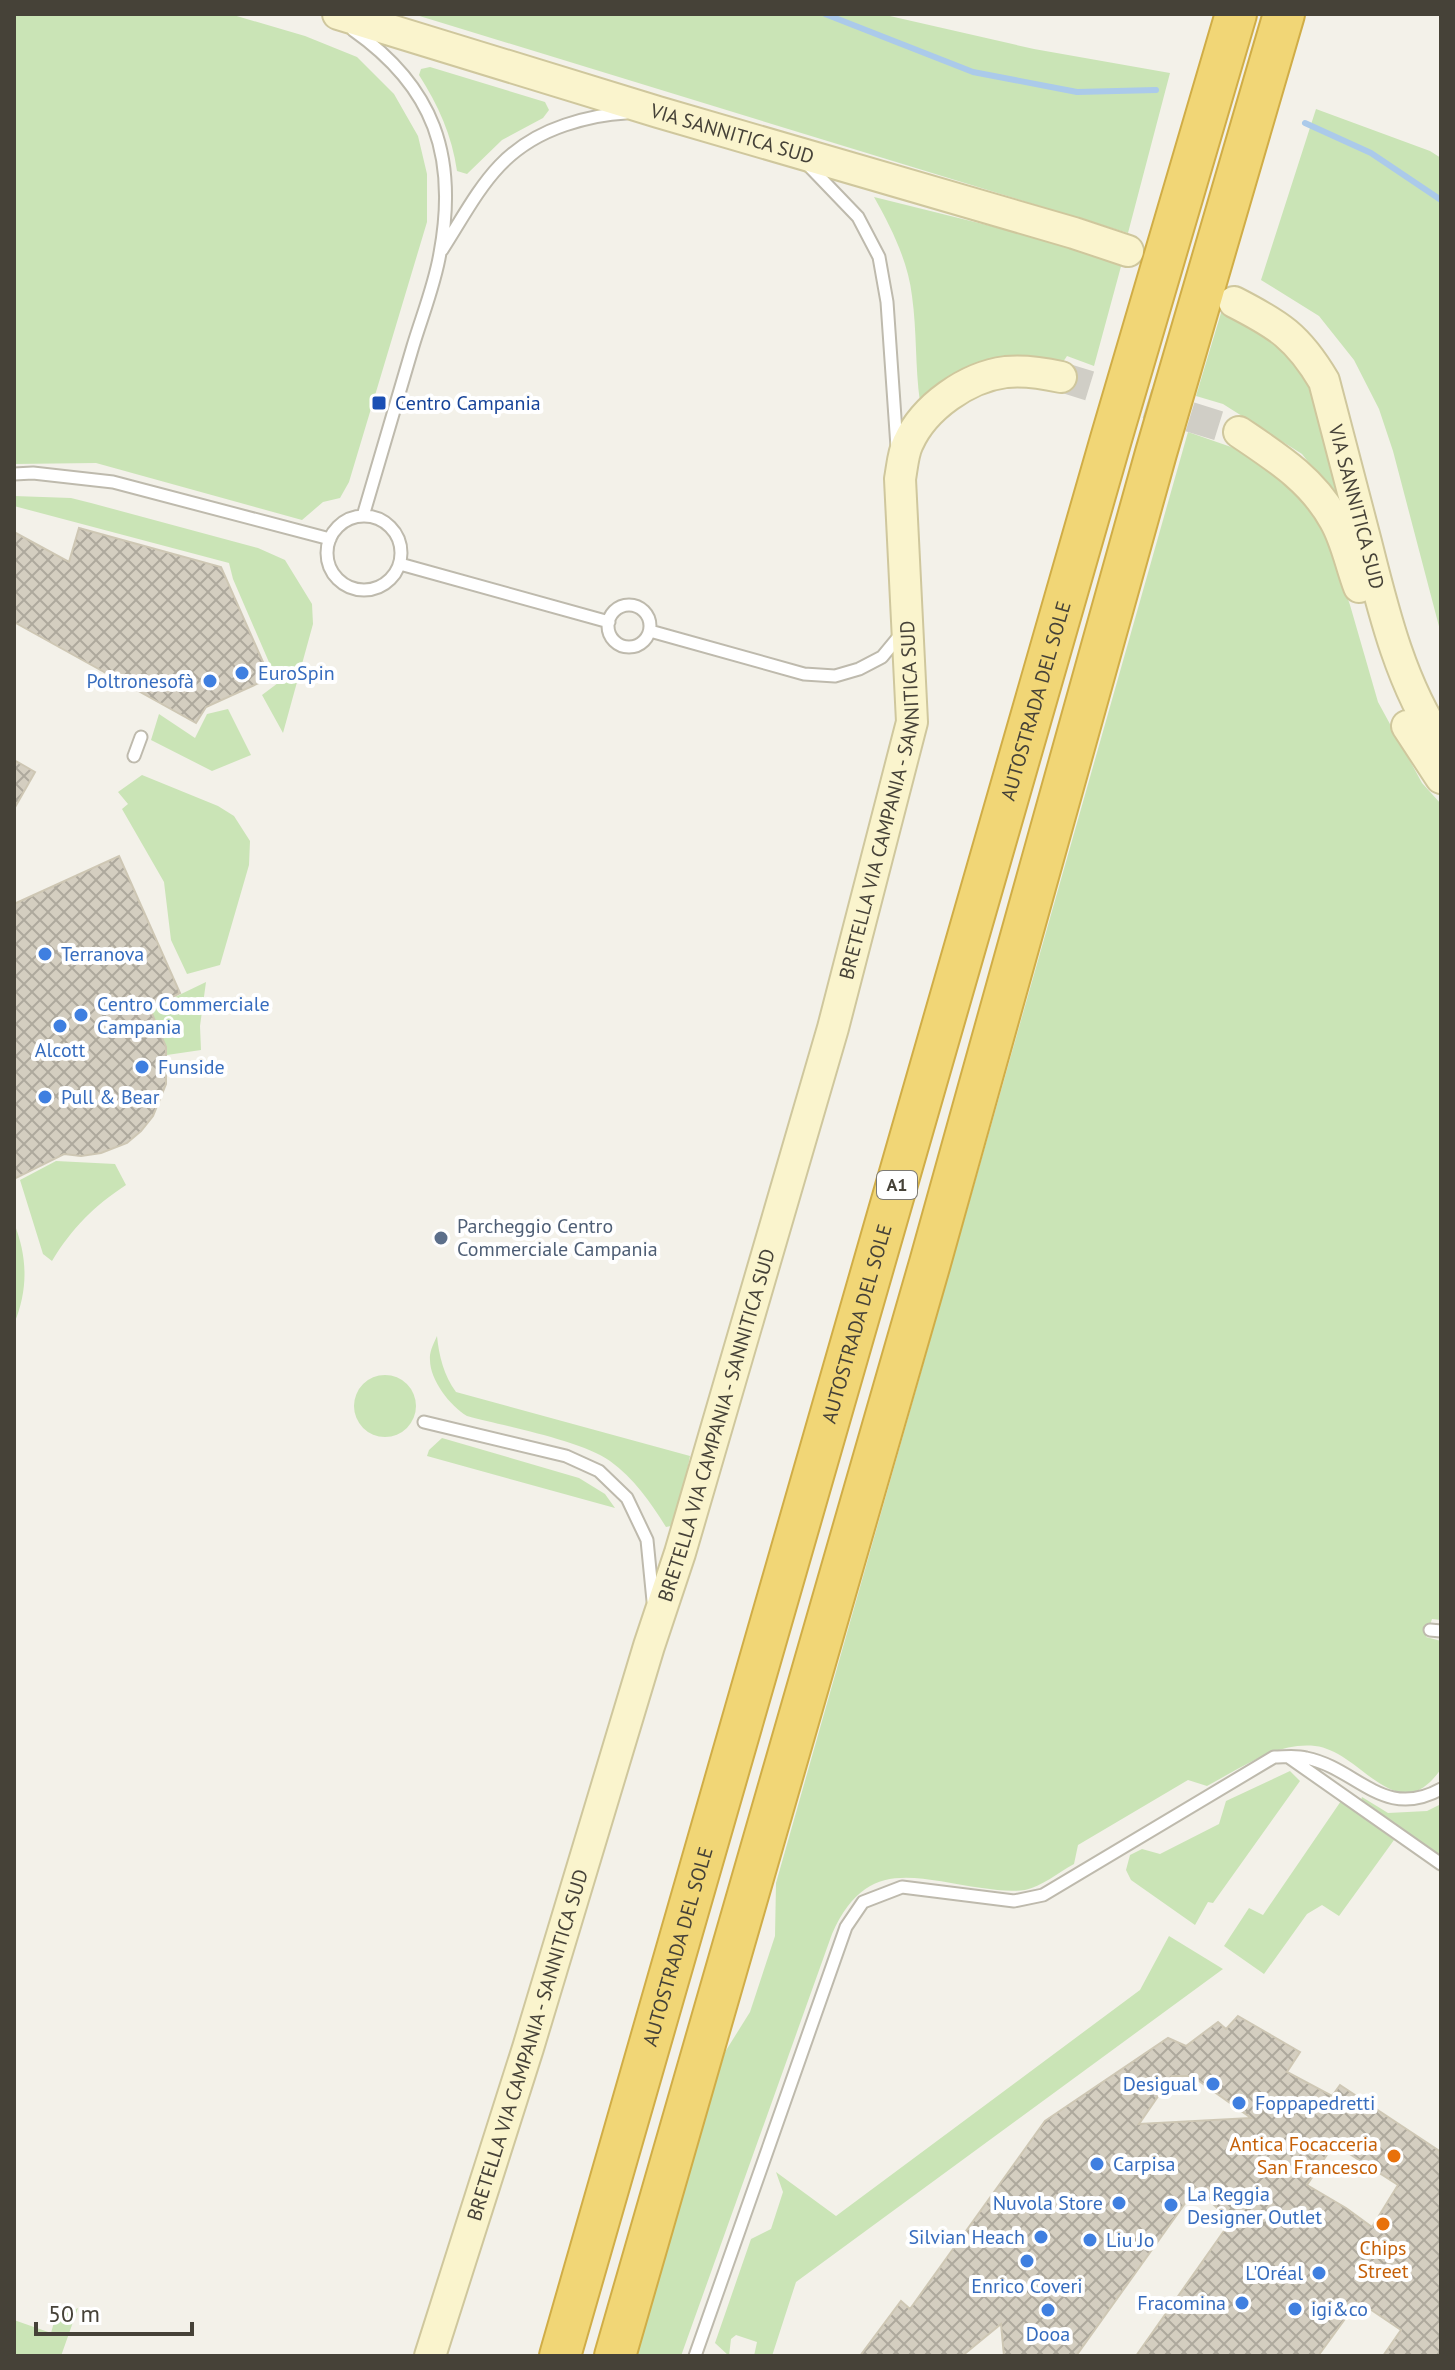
<svg xmlns="http://www.w3.org/2000/svg" width="1455" height="2370" font-family="'PT Sans',sans-serif">
	<style>
		.green { fill: #cae4b6 }
		.lines { fill: none; stroke-linecap: round; stroke-linejoin: round }
		.stream { stroke: #abcaea; stroke-width: 6 }
		.building { fill: url(#building-cross-hatch); stroke: #cec7b4; stroke-width: 2; fill-rule: evenodd }
		.secondary-tunnel { stroke: #d0cec6; stroke-width: 30; stroke-dasharray: 30 15; stroke-linecap: butt }
		.lane-casing { stroke: #bebaad; stroke-width: 15 }
		.secondary-casing { stroke: #cfc79d; stroke-width: 34 }
		.highway-casing { stroke: #d0ad47; stroke-width: 44 }
		.lane { stroke: #fff; stroke-width: 11 }
		.secondary { stroke: #faf4cd; stroke-width: 30 }
		.highway { stroke: #f1d676; stroke-width: 40 }
		.transit-dot { fill: #1a4fb4; stroke: #fff; stroke-width: 3 }
		.shop-dot { fill: #3f7fe0; stroke: #fff; stroke-width: 3 }
		.service-dot { fill: #5c6f8a; stroke: #fff; stroke-width: 3 }
		.food-dot { fill: #e8710a; stroke: #fff; stroke-width: 3 }
		.labels { text-anchor: middle; stroke-width: 8; stroke-linejoin: round; paint-order: stroke }
		.shield { fill: #fff; stroke: #7e7b74; stroke-width: 2 }
		.shield-label { font-size: 18px; font-weight: bold; fill: #464238 }
		.street-label { font-size: 20px; fill: #464238; stroke: #fff }
		.transit-label { font-size: 20px; fill: #164399; stroke: #fff; text-anchor: start }
		.shop-label { font-size: 20px; fill: #366cbe; stroke: #fff; text-anchor: start }
		.service-label { font-size: 20px; fill: #4e5e75; stroke: #fff; text-anchor: start }
		.food-label { font-size: 20px; fill: #c56008; stroke: #fff; text-anchor: end }
	</style>
	<defs>
		<pattern id="building-cross-hatch" width="8" height="8" patternUnits="userSpaceOnUse" patternTransform="scale(2)"><rect width="8" height="8" fill="#d4cec0"/><path d="M0 0l8 8M0 8l8-8" fill="none" stroke="#aea99d"/></pattern>
	</defs>
	<rect width="100%" height="100%" fill="#f3f1e9"/>
	<path class="green" d="M14,14h216l75,22 52,21 37,37 24,42 9,38v48l-78,260 -9,16 -17,4 -21,18 -206,-57 -82,1z
		M413,14h468l153,35 136,24 -42,160z
		M430,67l115,35 4,8 -6,8 -41,22 -35,34 -10,-3c-5,-36 -19,-66 -38,-96l2,-6z
		M1316,109l114,42 11,7v476l-48,-183 -14,-42 -25,-49 -35,-44 -58,-36z
		M874,197l249,62 -29,107 -27,-10 -4,6c-68,-13 -92,-4 -143,40 -5,-35 -3,-71 -8,-106 -4,-35 -21,-69 -38,-99z
		M1231,310l66,44 16,27 31,113 -5,7 -37,-47 -79,-50 -27,-8 25,-83z
		M1188,432l46,16 46,27 41,48 29,82 28,97 44,81 19,21v816l-9,-1 -6,18 15,4v128c-44,63 -79,-18 -126,-23 -39,-4 -74,22 -108,40l-19,-6 -110,65 -4,19c-15,8 -33,23 -49,26 -15,2 -28,0 -43,-2 -69,-10 -116,-31 -150,46l-151,422h-46l90,-304 25,-40 25,-76 1,-53z
		M14,496l57,2 20,5 167,45 27,12 27,44 1,20 -30,109 -21,-38 16,-12 -45,-104 -4,-16 -215,-57z
		M228,709l23,46 -39,16 -61,-31 8,-26 36,24 12,-24z
		M142,775l76,31 16,10 16,25 -1,24 -29,100 -33,9 -16,-34 -7,-58 -42,-73 6,-5 -10,-12z
		M206,982l-6,44 1,24 -34,5 -12,-35 -5,1 -2,-11z
		M56,1161l59,3 11,21c-32,21 -54,43 -74,76l-9,-7 -23,-74z
		M14,1223c14,35 14,67 0,101z
		M437,1336c2,20 7,40 19,56l234,64 -10,50 -9,20 -5,1c-15,-24 -32,-49 -56,-66 -30,-21 -106,-35 -143,-45 -17,-10 -37,-36 -37,-56 -1,-8 4,-17 7,-24z
		M354 1406a31 31 0 1 1 62 0a31 31 0 1 1-62 0Z
		M442,1438l137,40 26,16 10,14 -188,-52 2,-6z
		M1290,1771l10,10 -87,122 -5,-1 -13,23 -64,-45 -5,-10 4,-15 12,-6 18,5 59,-30 7,-23z
		M1362,1797l26,16 39,-2 14,-7v53l-80,-57z
		M1341,1801l53,39 -55,76 -17,-11 -15,9 -43,60 -40,-28 25,-38 14,7z
		M1169,1936l54,33 -427,313 -24,74h-18l3,-14 -21,-7 -5,4 -2,17 -14,-13 36,-104 20,-10 12,-37 -7,-20 60,44 304,-226z
		M78,2308l-17,48h-47v-36l37,13 5,-18 9,-1z"/>
	<g class="lines">
		<path class="stream" d="M825,14l148,58 104,20 79,-2
			M1305,123l66,30 70,47"/>
	</g>
	<path class="building" d="M79,528l142,39 49,111 -64,29 -10,16 -182,-101v-90l55,30z
		M14,760l21,12 -21,37z
		M119,856l61,137 -30,16 16,38v37l-13,32 -12,15 -14,12 -26,10 -20,3 -17,-2 -50,25v-275z
		M1238,2016l62,36 -13,20 45,24 8,-11 101,67v204h-58l18,-26 -43,-29 -40,55h-182l95,-135 -35,-33 -120,168h-72l-3,-32 -39,32h-102l41,-55 9,8 135,-188 123,-83 18,8 32,-24 8,7zM1172,2076h20l59,42 -112,6zM1334,2144l64,41 -26,42 -26,-19 -39,-23z"/>
	<g class="lines">
		<path class="secondary-tunnel" d="M1061,377l178,55"/>
		<defs>
			<path id="lane" d="M353,30c81,57 105,126 87,223 -5,31 -18,63 -27,93 -17,57 -34,114 -50,170
				M809,166l49,51 21,40 8,45 10,145
				M442,250c37,-58 55,-102 123,-125 21,-7 38,-11 61,-12
				M14,474l19,-1 80,9 217,57
				M327 553a37 37 0 1 1 74 0a37 37 0 1 1-74 0Z
				M400,564l209,58
				M608 626a21 21 0 1 1 42 0a21 21 0 1 1-42 0Z
				M650,631l154,43 31,2 24,-7 23,-12 19,-23
				M134,756l7,-19
				M424,1422l142,34 33,15 28,27 20,42 6,61
				M1430,1630l11,1
				M1290,1758l151,106
				M695,2356l151,-429 17,-25 39,-15 112,14 29,-6 231,-138c10,0 22,-2 32,1 51,10 77,63 135,31"/>
			<g id="secondary">
				<path id="s1" d="M338,14l320,98 416,121 54,18"/>
				<path id="s2" d="M1234,302c45,23 64,35 90,79 14,54 28,108 42,161 17,68 35,143 75,201"/>
				<path d="M1239,432c37,25 74,48 96,89 11,19 16,45 24,66"/>
				<path d="M1407,726l34,52"/>
				<path id="s3" d="M430,2356l98,-308 121,-402 31,-93 153,-525 79,-306 -12,-243c2,-11 3,-26 8,-36 16,-36 59,-66 98,-71 19,-2 37,1 55,5"/>
			</g>
			<g id="highway">
				<path id="s4" d="M560,2356l551,-1917 125,-425"/>
				<path d="M615,2356l315,-1093 226,-810 128,-439"/>
			</g>
		</defs>
		<use href="#lane" class="lane-casing"/>
		<use href="#secondary" class="secondary-casing"/>
		<use href="#highway" class="highway-casing"/>
		<use href="#lane" class="lane"/>
		<use href="#secondary" class="secondary"/>
		<use href="#highway" class="highway"/>
	</g>
	<rect class="transit-dot" x="371" y="395" width="16" height="16" rx="4"/>
	<g class="shop-dot">
		<circle cx="242" cy="673" r="8"/>
		<circle cx="210" cy="681" r="8"/>
		<circle cx="45" cy="954" r="8"/>
		<circle cx="81" cy="1015" r="8"/>
		<circle cx="60" cy="1026" r="8"/>
		<circle cx="142" cy="1067" r="8"/>
		<circle cx="45" cy="1097" r="8"/>
		<circle cx="1213" cy="2084" r="8"/>
		<circle cx="1239" cy="2103" r="8"/>
		<circle cx="1097" cy="2164" r="8"/>
		<circle cx="1119" cy="2203" r="8"/>
		<circle cx="1171" cy="2205" r="8"/>
		<circle cx="1041" cy="2237" r="8"/>
		<circle cx="1090" cy="2240" r="8"/>
		<circle cx="1027" cy="2261" r="8"/>
		<circle cx="1319" cy="2273" r="8"/>
		<circle cx="1242" cy="2303" r="8"/>
		<circle cx="1295" cy="2309" r="8"/>
		<circle cx="1048" cy="2310" r="8"/>
	</g>
	<circle class="service-dot" cx="441" cy="1238" r="8"/>
	<g class="food-dot">
		<circle cx="1394" cy="2156" r="8"/>
		<circle cx="1383" cy="2224" r="8"/>
	</g>
	<g class="labels">
		<rect class="shield" x="877" y="1171" width="40" height="28" rx="6"/>
		<g class="shield-label">
			<text x="897" y="1191">A1</text>
		</g>
		<g class="street-label">
			<text dy="7" stroke="none"><textPath href="#s1" startOffset="412">VIA SANNITICA SUD</textPath></text>
			<text dy="7" stroke="none"><textPath href="#s2" startOffset="252">VIA SANNITICA SUD</textPath></text>
			<text dy="7" stroke="none"><textPath href="#s4" startOffset="1722">AUTOSTRADA DEL SOLE</textPath></text>
			<text dy="7" stroke="none"><textPath href="#s3" startOffset="1622">BRETELLA VIA CAMPANIA - SANNITICA SUD</textPath></text>
			<text dy="7" stroke="none"><textPath href="#s4" startOffset="1074">AUTOSTRADA DEL SOLE</textPath></text>
			<text dy="7" stroke="none"><textPath href="#s3" startOffset="974">BRETELLA VIA CAMPANIA - SANNITICA SUD</textPath></text>
			<text dy="7" stroke="none"><textPath href="#s4" startOffset="426">AUTOSTRADA DEL SOLE</textPath></text>
			<text dy="7" stroke="none"><textPath href="#s3" startOffset="326">BRETELLA VIA CAMPANIA - SANNITICA SUD</textPath></text>
		</g>
		<g class="transit-label">
			<text x="395" y="410">Centro Campania</text>
		</g>
		<g class="shop-label">
			<text x="258" y="680">EuroSpin</text>
			<text x="194" y="688" text-anchor="end">Poltronesofà</text>
			<text x="61" y="961">Terranova</text>
			<text x="97" y="1011">Centro Commerciale<tspan x="97" dy="23">Campania</tspan></text>
			<text x="60" y="1057" text-anchor="middle">Alcott</text>
			<text x="158" y="1074">Funside</text>
			<text x="61" y="1104">Pull &amp; Bear</text>
			<text x="1197" y="2091" text-anchor="end">Desigual</text>
			<text x="1255" y="2110">Foppapedretti</text>
			<text x="1113" y="2171">Carpisa</text>
			<text x="1187" y="2201">La Reggia<tspan x="1187" dy="23">Designer Outlet</tspan></text>
			<text x="1103" y="2210" text-anchor="end">Nuvola Store</text>
			<text x="1025" y="2244" text-anchor="end">Silvian Heach</text>
			<text x="1106" y="2247">Liu Jo</text>
			<text x="1303" y="2280" text-anchor="end">L'Oréal</text>
			<text x="1027" y="2293" text-anchor="middle">Enrico Coveri</text>
			<text x="1226" y="2310" text-anchor="end">Fracomina</text>
			<text x="1311" y="2316">igi&amp;co</text>
			<text x="1048" y="2341" text-anchor="middle">Dooa</text>
		</g>
		<g class="service-label">
			<text x="457" y="1233">Parcheggio Centro<tspan x="457" dy="23">Commerciale Campania</tspan></text>
		</g>
		<g class="food-label">
			<text x="1378" y="2151">Antica Focacceria<tspan x="1378" dy="23">San Francesco</tspan></text>
			<text x="1383" y="2255" text-anchor="middle">Chips<tspan x="1383" dy="23">Street</tspan></text>
		</g>
	</g>
	<rect width="1455" height="2370" fill="none" stroke="#464238" stroke-width="32"/>
	<path d="M36 2322v12h156v-12" fill="none" stroke="#464238" stroke-width="4"/>
	<text x="48" y="2322" font-size="24" fill="#464238" stroke="#ffffff" stroke-width="6" paint-order="stroke">50 m</text>
</svg>
